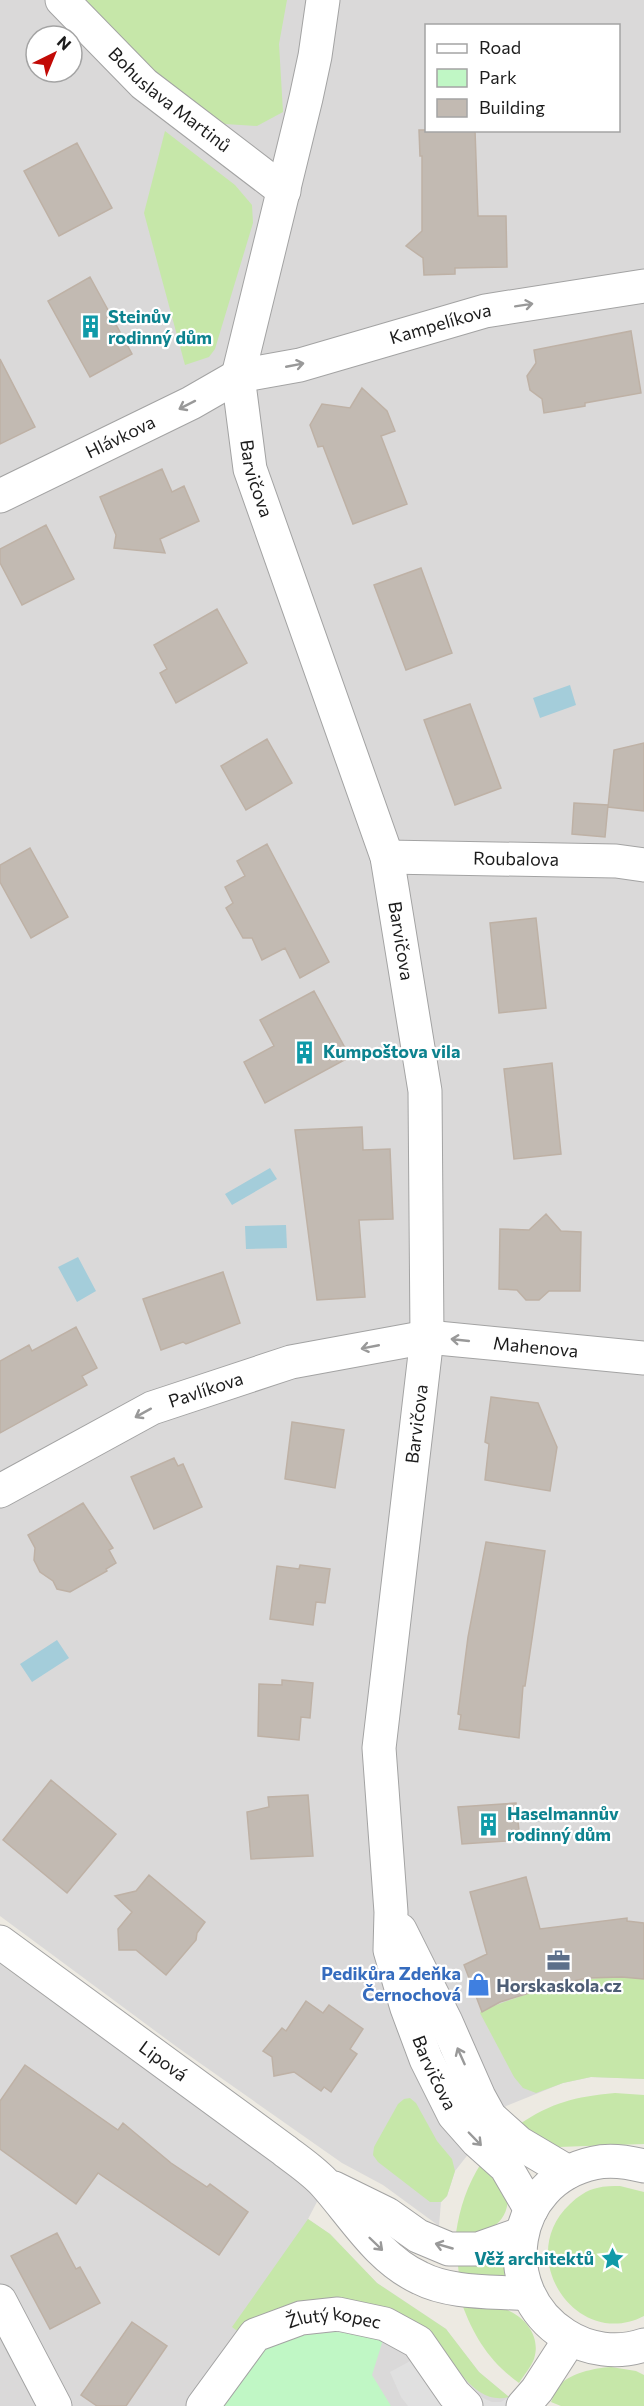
<svg xmlns="http://www.w3.org/2000/svg" width="644" height="2406" font-family="Commissioner,sans-serif">
	<style>
		.residential { fill: #dad9d9; fill-rule: evenodd }
		.grass { fill: #c6e7a9 }
		.park { fill: #c0f7c5 }
		.parking { fill: #e0e0e0 }
		.water { fill: #a4cdda }
		.building { fill: #c2bab2; stroke: #beb1a5; stroke-width: 1.5 }
		.lines { fill: none; stroke-linecap: round; stroke-linejoin: round }
		.minor-casing { stroke: #a3a3a3; stroke-width: 35 }
		.minor { stroke: #fff; stroke-width: 33 }
		.oneway { stroke: #999 }
		.labels { text-anchor: middle; stroke-width: 4.5; stroke-linejoin: round; paint-order: stroke }
		.street-label { font-size: 18px; fill: #1c1c1c; stroke: #fff }
		.culture-label { font-size: 18px; font-weight: bold; fill: #0d838f; stroke: #fff; text-anchor: start }
		.shop-label { font-size: 18px; font-weight: bold; fill: #366cbe; stroke: #fff; text-anchor: end }
		.service-label { font-size: 18px; font-weight: bold; fill: #4e5e75; stroke: #fff }
	</style>
	<rect width="100%" height="100%" fill="#edeae2"/>
	<path class="residential" d="M0,0h644v2079l-53,-2 -28,6 -57,23 -51,65 -8,25 -6,6 -2,24 -56,-41 -41,-22 -165,-116 -177,-131zM426,26h192v104h-192zM36,36h36v36h-36z
		M0,1964l320,232 -12,23 22,15 47,49 69,46 33,43 30,25 16,9h-525z"/>
	<path class="grass" d="M86,0h201l-8,44 4,68 -26,14 -32,-2 -49,-32 -45,-43z
		M165,131l70,54 17,20 1,18 -38,126 -6,8 -24,8 -41,-152z
		M621,1976l23,2v101l-53,-2 -28,6 -27,10 -13,-5 -9,-11 -34,-64 1,-2c49,-19 87,-32 140,-35z
		M615,2093l29,2v49l-86,3 -40,-22c35,-23 56,-28 97,-32z
		M410,2098l6,5 21,38 15,18 3,12 -8,25 -6,6h-11l-52,-40 -5,-7 1,-8 24,-43 6,-5z
		M482,2162l26,36c-1,30 -25,36 -52,35 4,-26 11,-48 26,-71z
		M620,2186l24,6v124c-67,35 -131,-59 -74,-112 7,-7 17,-14 27,-16 7,-2 16,-2 23,-2z
		M308,2219l22,15 47,49 69,46 33,43 30,25c-34,9 -54,-33 -70,-54 -5,-6 -11,-11 -16,-17l-183,7 -8,-6z
		M501,2258l3,1 1,19 -46,-3 -1,-9 28,-3z
		M462,2304c12,1 26,-1 37,3 23,6 43,27 35,52 -3,8 -10,16 -15,24 -29,-21 -45,-46 -57,-79z
		M611,2367l25,4 8,4v31h-83l-10,-4c2,-4 3,-10 6,-14 11,-15 38,-20 54,-21z"/>
	<path class="park" d="M334,2332l27,2 22,6 -11,35 19,31h-170c13,-18 33,-55 53,-63 19,-8 40,-9 60,-11z"/>
	<path class="parking" d="M440,2345l30,43 13,10 9,4h9l8,-5 16,9h-117l-7,-9 -11,-25z"/>
	<path class="water" d="M570,685l6,20 -36,13 -7,-20z
		M270,1168l7,11 -45,26 -7,-11z
		M286,1225l1,23 -41,1 -1,-23z
		M78,1257l18,34 -19,11 -19,-35z
		M57,1640l12,18 -37,24 -12,-18z"/>
	<path class="building" d="M419,130h56l3,86h28l1,51 -52,1v6l-31,1 -1,-17 -17,-12 16,-15v-75h-2z
		M77,143l35,65 -53,28 -35,-65z
		M90,277l42,77 -42,23 -42,-76z
		M631,331l10,62 -56,10v3l-41,7 -2,-14 -12,-9 -3,-14 9,-13 -2,-13z
		M0,359l35,68 -35,17z
		M362,388l25,23 8,20 -14,5 26,68 -54,20 -30,-78 -5,1 -8,-22 12,-21 28,4z
		M162,469l10,23 12,-6 15,35 -39,18 5,14 -51,-5 2,-13 -16,-38z
		M46,525l28,54 -52,26 -22,-42v-14z
		M421,568l31,85 -46,17 -32,-85z
		M217,609l30,54 -71,40 -16,-30 7,-4 -13,-24z
		M470,704l31,84 -46,17 -31,-85z
		M267,739l25,44 -46,27 -25,-44z
		M644,743v68l-36,-4 6,-57z
		M574,803l34,2 -3,32 -33,-3z
		M267,844l62,118 -29,16 -15,-30 -23,12 -10,-22h-9l-17,-30 7,-5 -8,-16 20,-11 -8,-15z
		M30,848l38,69 -37,21 -31,-56v-17z
		M536,918l10,90 -47,5 -9,-90z
		M314,991l36,66 -85,46 -21,-41 30,-16 -14,-26z
		M552,1063l9,91 -47,5 -10,-90z
		M362,1127l1,23 27,-1 3,70 -34,1 6,77 -48,3 -22,-170z
		M546,1214l15,17 20,1 -1,59h-31l-10,9h-13l-9,-10 -18,-1 1,-60 29,1z
		M223,1272l17,51 -54,21 -3,-2 -22,8 -18,-51z
		M76,1327l21,41 -15,8 5,9 -87,48v-72l29,-16 3,6z
		M491,1397l47,6 19,44 -7,44 -65,-11 4,-36 -4,-2z
		M292,1422l52,8 -9,58 -50,-9z
		M174,1458l4,8 5,-2 19,43 -48,22 -23,-52z
		M83,1503l30,45 -4,2 7,13 -10,6 1,2 -37,21 -13,-3 -4,-8 -13,-9 -6,-12 1,-12 -7,-13z
		M486,1542l59,9 -20,135h-2l-4,52 -60,-9 2,-14 -3,-1 10,-77z
		M300,1565l30,4 -5,34 -9,-1 -3,23 -43,-6 7,-53 22,3z
		M282,1680l31,3 -3,35 -9,-1 -2,23 -41,-4 1,-52 23,1z
		M51,1780l65,54 -49,59 -64,-53z
		M308,1795l5,61 -62,3 -4,-47 22,-5 -1,-10z
		M516,1803l4,37 -58,4 -4,-37z
		M149,1875l56,47 -8,11 -1,7 -30,35 -30,-25h-17l-1,-21 14,-17 -17,-16 21,-5z
		M526,1877l14,52 87,-11v3l17,2v56l-22,-2 -35,1 -32,7 -55,17 -18,10 -18,-47 23,-11 -17,-62z
		M306,2001l17,12 6,-8 34,24 -13,20 7,5 -26,38 -7,-5 -3,4 -27,-19 -20,4 -2,-19 -9,-6 19,-23 4,3z
		M25,2065l93,65 5,-7 48,40 36,24 3,-3 38,28 -29,43 -121,-82 -22,31 -76,-55v-48z
		M57,2233l19,36 4,-2 20,36 -50,26 -39,-73z
		M132,2322l35,24 -41,60h-29l-16,-11z"/>
	<g class="lines">
		<defs>
			<g id="minor">
				<path id="s1" d="M62,0l82,84 140,107"/>
				<path id="s2" d="M323,0l-8,56 -9,42 -68,278 12,93 137,388 38,234 2,246 -48,411 12,164 -1,38 17,58 19,51 28,56 23,26 29,26 25,43"/>
				<path id="s3" d="M0,496l191,-93 47,-27 62,-11 185,-54 159,-25"/>
				<path id="s4" d="M387,857l229,4 28,4"/>
				<path id="s5" d="M0,1491l152,-83 139,-46 136,-25 217,21"/>
				<path d="M400,1930l46,92 33,75 11,20 29,26 49,29"/>
				<path id="s6" d="M0,1942l284,208c14,11 31,22 42,35 29,33 53,74 94,93 31,16 74,13 108,16"/>
				<path d="M644,2166c-16,-4 -33,-7 -50,-3 -84,18 -100,127 -29,172 23,15 52,19 79,10"/>
				<path d="M334,2188l53,26 31,22 31,13h29l43,-15"/>
				<path d="M0,2301l55,105"/>
				<path id="s7" d="M203,2406l52,-71 46,-17 37,-4 47,10 33,18 36,52 12,12"/>
				<path d="M523,2406l14,-16 33,-51"/>
			</g>
		</defs>
		<use href="#minor" class="minor-casing"/>
		<use href="#minor" class="minor"/>
	</g>
	<defs><path id="oneway-shaft" d="M-6 0H5M1.5-3L5.5 0L1.5 3" fill="none" stroke-width="1.6" stroke-linecap="round" stroke-linejoin="round" transform="scale(1.5)"/></defs>
	<g class="oneway">
		<use href="#oneway-shaft" transform="translate(524 305) rotate(-9)"/>
		<use href="#oneway-shaft" transform="translate(295 365) rotate(-11)"/>
		<use href="#oneway-shaft" transform="translate(187 405) rotate(153)"/>
		<use href="#oneway-shaft" transform="translate(460 1340) rotate(-174)"/>
		<use href="#oneway-shaft" transform="translate(370 1347) rotate(169)"/>
		<use href="#oneway-shaft" transform="translate(143 1413) rotate(151)"/>
		<use href="#oneway-shaft" transform="translate(461 2056) rotate(-114)"/>
		<use href="#oneway-shaft" transform="translate(475 2139) rotate(46)"/>
		<use href="#oneway-shaft" transform="translate(376 2244) rotate(44)"/>
		<use href="#oneway-shaft" transform="translate(444 2246) rotate(-164)"/>
	</g>
	<defs>
		<symbol id="building-bare" viewBox="-9 -9 18 18"><path d="M-4-6H4V6H1V3H-1V6H-4ZM-2.5-4.3h1.7v1.8h-1.7ZM.8-4.3h1.7v1.8H.8ZM-2.5-1h1.7V.8h-1.7ZM.8-1h1.7V.8H.8Z" fill="#0f9aa8" stroke="#fff" stroke-width="2.5" paint-order="stroke"/></symbol>
		<symbol id="office-bare" viewBox="-9 -9 18 18"><path d="M-6-3h4V-5.5h4V-3h4V5H-6ZM-1-4.5V-3h2v-1.5ZM-6 0V1H6V0Z" fill="#5c6f8a" stroke="#fff" stroke-width="2.5" paint-order="stroke"/></symbol>
		<symbol id="shop-bare" viewBox="-9 -9 18 18"><path d="M-5-2.5h2.3a2.7 3.5 0 0 1 5.4 0H5L5.5 6h-11ZM-1.5-2.5h3a1.5 2.3 0 0 0-3 0Z" fill="#3f7fe0" stroke="#fff" stroke-width="2.5" paint-order="stroke"/></symbol>
		<symbol id="sight-bare" viewBox="-9 -9 18 18"><path d="M0-6L1.8-2.2L6-1.7L2.9 1.2L3.7 5.4L0 3.3L-3.7 5.4L-2.9 1.2L-6-1.7L-1.8-2.2Z" fill="#0f9aa8" stroke="#fff" stroke-width="2.5" paint-order="stroke"/></symbol>
	</defs>
	<g fill-rule="evenodd">
		<use href="#building-bare" x="74" y="310" width="33" height="33"/>
		<use href="#building-bare" x="288" y="1036" width="33" height="33"/>
		<use href="#building-bare" x="472" y="1808" width="33" height="33"/>
		<use href="#office-bare" x="542" y="1944" width="33" height="33"/>
		<use href="#shop-bare" x="462" y="1968" width="33" height="33"/>
		<use href="#sight-bare" x="596" y="2242" width="33" height="33"/>
	</g>
	<g class="labels">
		<g class="street-label">
			<text dy="6" stroke="none"><textPath href="#s1" startOffset="147">Bohuslava Martinů</textPath></text>
			<text dy="6" stroke="none"><textPath href="#s3" startOffset="476">Kampelíkova</textPath></text>
			<text dy="6" stroke="none"><textPath href="#s3" startOffset="134">Hlávkova</textPath></text>
			<text dy="6" stroke="none"><textPath href="#s2" startOffset="490">Barvičova</textPath></text>
			<text dy="6" stroke="none"><textPath href="#s4" startOffset="129">Roubalova</textPath></text>
			<text dy="6" stroke="none"><textPath href="#s2" startOffset="976">Barvičova</textPath></text>
			<text dy="6" stroke="none"><textPath href="#s5" startOffset="567">Mahenova</textPath></text>
			<text dy="6" stroke="none"><textPath href="#s5" startOffset="230">Pavlíkova</textPath></text>
			<text transform="translate(417 1424) rotate(-83)" y="6">Barvičova</text>
			<text dy="6" stroke="none"><textPath href="#s6" startOffset="202">Lipová</textPath></text>
			<text dy="6" stroke="none"><textPath href="#s2" startOffset="2121">Barvičova</textPath></text>
			<text dy="6" stroke="none"><textPath href="#s7" startOffset="170">Žlutý kopec</textPath></text>
		</g>
		<g class="culture-label">
			<text x="108" y="323">Steinův<tspan x="108" dy="21">rodinný dům</tspan></text>
			<text x="323" y="1058">Kumpoštova vila</text>
			<text x="507" y="1820">Haselmannův<tspan x="507" dy="21">rodinný dům</tspan></text>
			<text x="594" y="2265" text-anchor="end">Věž architektů</text>
		</g>
		<g class="shop-label">
			<text x="461" y="1980">Pedikůra Zdeňka<tspan x="461" dy="21">Černochová</tspan></text>
		</g>
		<g class="service-label">
			<text x="559" y="1992">Horskaskola.cz</text>
		</g>
	</g>
	<rect x="425" y="24" width="195" height="108" fill="#ffffff" stroke="#a4a4a4" stroke-width="1.5"/>
	<rect x="437" y="44" width="30" height="9" fill="#ffffff" stroke="#a4a4a4" stroke-width="1.5"/>
	<text x="479" y="54" font-size="18" fill="#1c1c1c">Road</text>
	<rect x="437" y="69" width="30" height="18" fill="#c0f7c5" stroke="#a4a4a4" stroke-width="1.5"/>
	<text x="479" y="84" font-size="18" fill="#1c1c1c">Park</text>
	<rect x="437" y="99" width="30" height="18" fill="#c2bab2" stroke="#a4a4a4" stroke-width="1.5"/>
	<text x="479" y="114" font-size="18" fill="#1c1c1c">Building</text>
	<g transform="translate(54 54) rotate(43)"><circle r="28" fill="#ffffff" stroke="#a4a4a4" stroke-width="1.5"/>
	<path d="M0-4.5L10 22L0 15L-10 22Z" fill="#c20a06"/>
	<text y="-9" font-size="16" font-weight="bold" text-anchor="middle" fill="#1c1c1c">N</text>
	</g>
</svg>
